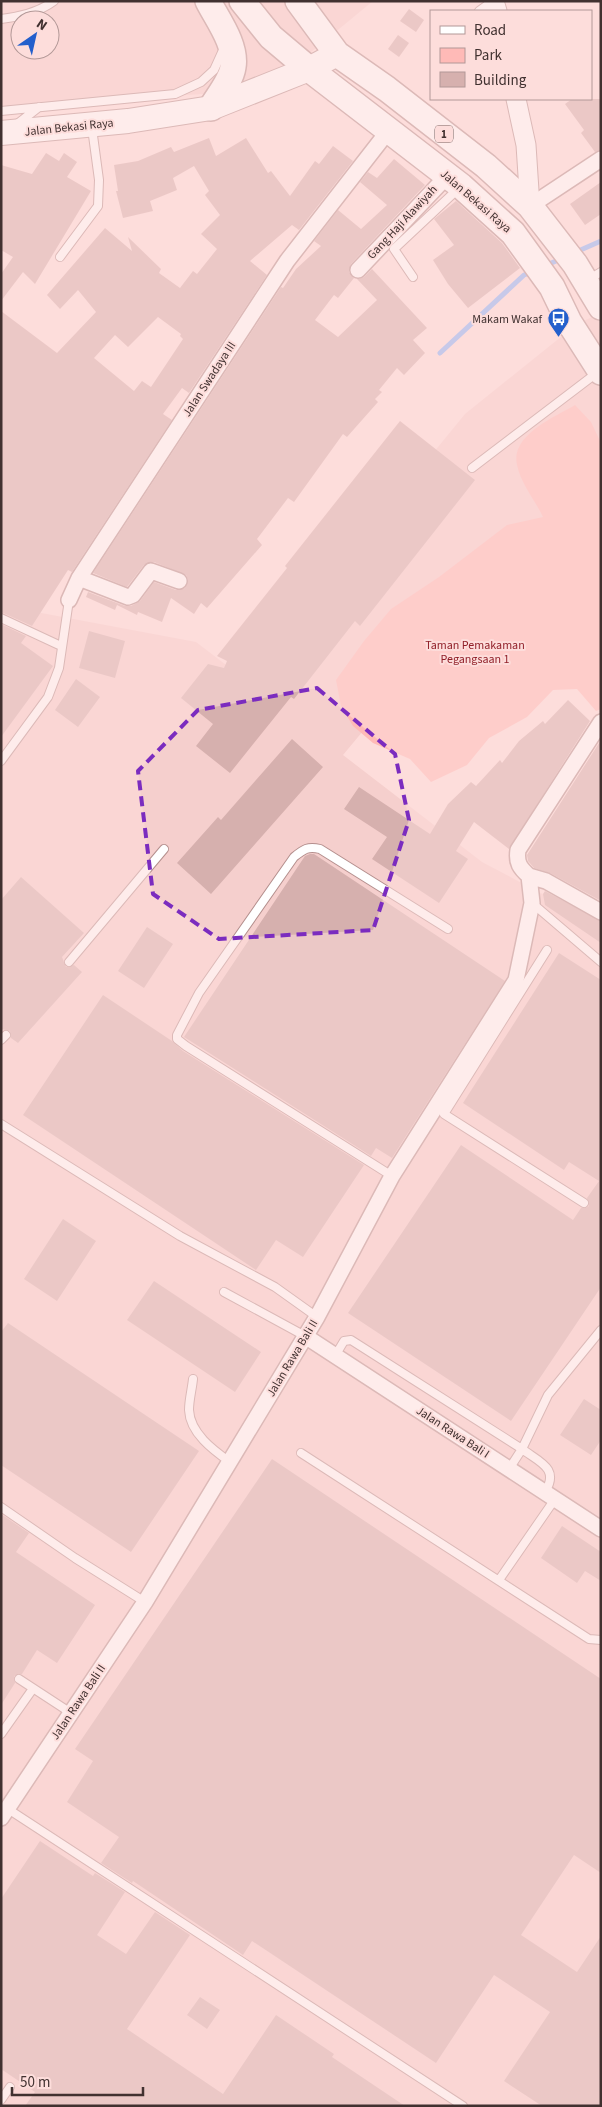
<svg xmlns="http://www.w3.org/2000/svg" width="602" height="2107" font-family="'Source Sans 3',sans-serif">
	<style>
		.built { fill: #f5cfcd; fill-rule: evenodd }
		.green { fill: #ffbab7 }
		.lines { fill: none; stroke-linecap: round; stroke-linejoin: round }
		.stream { stroke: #86b1fb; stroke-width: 5 }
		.building { fill: #d6b0ae; fill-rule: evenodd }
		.service-casing { stroke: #b48f8d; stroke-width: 10 }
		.minor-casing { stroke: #b48f8d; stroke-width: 18 }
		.tertiary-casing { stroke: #b48f8d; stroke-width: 21 }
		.primary-casing { stroke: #b48f8d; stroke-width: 26 }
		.trunk-casing { stroke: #b48f8d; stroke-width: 28 }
		.service { stroke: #fff; stroke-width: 8 }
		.minor { stroke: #fff; stroke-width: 15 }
		.tertiary { stroke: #fff; stroke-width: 19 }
		.primary { stroke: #fff; stroke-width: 24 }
		.trunk { stroke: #fff; stroke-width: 25 }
		.marked { fill: none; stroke: #7b2cbf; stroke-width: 4; stroke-dasharray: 10 6; stroke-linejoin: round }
		.labels { text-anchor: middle; stroke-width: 4; stroke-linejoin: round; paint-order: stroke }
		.shield { fill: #fddddb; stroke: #796563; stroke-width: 1 }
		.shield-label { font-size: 11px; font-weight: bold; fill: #413130 }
		.street-label { font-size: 12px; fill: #413130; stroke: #fddddb }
		.poi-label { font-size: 12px; fill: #413130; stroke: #fddddb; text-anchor: end }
		.park-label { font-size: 12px; fill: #912029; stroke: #fddddb }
	</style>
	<rect width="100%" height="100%" fill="#fddddb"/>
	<path class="built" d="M1,1h372l-108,89 -264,17zM20,20h30v30h-30z
		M601,313v205l-213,183 -45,54 139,107 119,63v1181h-600v-1511l35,17 160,30 51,39 218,-267 112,-90z"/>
	<path class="green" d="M575,405l16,17 10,21v266l-5,2 -19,-22 -24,1 -26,27 -38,21 -22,27 -36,17 -21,-23 -37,-16 -20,-17 -12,-20 -5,-26 28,-39 27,-32 48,-32 68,-52 36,-8c-8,-17 -22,-33 -26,-52 -7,-30 38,-48 58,-60z"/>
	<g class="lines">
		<path class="stream" d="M576,252l25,-11
			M544,266l17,-7
			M440,353l84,-78 8,-3"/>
	</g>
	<path class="building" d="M409,9l15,11 -8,12 -16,-11z
		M398,35l11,8 -10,14 -11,-8z
		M572,99h29v51l-6,2 -14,-19 3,-3 -19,-26z
		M209,138l7,18 30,-18 22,35 3,-2 19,25 25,-35 4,3 14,-18 20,15 -54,69 -7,-5 -42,36 17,14 -78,118 -7,-5 -19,26 9,6 -100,152 -4,-2 -36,56 -31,-14v-301l56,42 39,-41 -18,-22 -18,19 -13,-14 58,-67 27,23 -4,-14 33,32 -2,4 21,15 13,-17 4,3 20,-25 -16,-15 19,-19 -15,-20 4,-4 -15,-25 -21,12 4,12 -27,11 3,10 -30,7 -7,-27h2l-4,-26 24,-4 33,-14 3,5zM158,317l23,17 -1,2 3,3 -32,48 -9,-6 -8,10 -40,-33 21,-23 13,12z
		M46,153l13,8 5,-8 13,9 -10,15 24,14 -56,93 -12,-12 -22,29v-27l12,-17 -12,-7v-85l31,9z
		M394,159l31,26 -74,79 -2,8 5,6 -16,20 -4,-3 -19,25 23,17 39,-37 -20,-21 7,-2 8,-8 55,59 -14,12 12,13 -21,22 -7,-7 -18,22 3,2 -7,7 3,3 -31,35 -4,-3 -49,68 -6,-4 -31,41 5,6 -55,63 -6,-5 -7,11 -23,-16 -9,24 -24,-10 -1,3 -20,-10 -2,5 -29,-13 2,-5 37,14h6l9,-5 14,-19 22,8 9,-2 3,-8 -2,-5 -32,-13 -10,3 -17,22 -34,-14 188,-286 2,1 13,-19 25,-23 -7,-5 24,-31 23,19 26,-24 -27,-23 8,-10 9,6z
		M601,182v32l-16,11 -15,-21z
		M456,201l46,42 18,25 -52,40 -20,-24 -15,-24 21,-15 -20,-26z
		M400,421l75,59 -115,146 -5,-5 -61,78 -3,-2 -61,76 -34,-27 17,-22 -32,-26 27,-34 16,4 3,-7 -10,-5 70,-88 -2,-2z
		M1,624l25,12 -5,7 32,23 -52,71z
		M89,631l36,10 -10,37 -36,-10z
		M76,679l24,18 -22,30 -23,-17z
		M568,700l22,21 -81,128 -35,-27 -18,29 12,8 -29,44 -67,-44 15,-22 -43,-28 15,-22 71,47 18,-30 23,-22 5,4 24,-26 2,3 17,-22 24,-20 2,3z
		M292,739l31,28 -112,127 -34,-31 41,-46 3,3z
		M601,740v161l-51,-28 -16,-5 -6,-7 -1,-6z
		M310,854h4l191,127 -113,177 -16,-10 -5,8 -187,-119 121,-181z
		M21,877l63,56 -22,24 4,10 8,-2 8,7 -64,71 -7,-5 -1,-7 -9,-2v-129z
		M545,891l56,30v22l-56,-38 -2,-11z
		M147,927l26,17 -29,44 -26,-17z
		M559,953l42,27v307l-90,134 -163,-108 113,-168 112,75 8,-12h5l3,-2 -2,-8 12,-17 -30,-19 -5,8 -101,-67z
		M103,995l69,46 11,10 181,114 -61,92 -27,-17 -20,30 -233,-155z
		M63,1219l33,22 -39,60 -33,-22z
		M154,1281l107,71 -26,40 -108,-72z
		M8,1323l191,128 -68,101 -130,-87v-133z
		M584,1399l17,11v30l-10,15 -31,-20z
		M272,1459l329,220v194l-27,-18 -53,80 56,37 24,-36v170h-59l-38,-25 46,-69 -56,-37 -58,88 -184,-122 -9,14 -110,-74 -1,2 -31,-20 18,-26 -52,-35 26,-41 -18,-12z
		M1,1514l28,19 -13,19 79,53 -38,58 -20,-13 -15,24 -8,2 1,7 -14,22z
		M562,1526l39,26v29l-16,-10 -8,12 -36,-25z
		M40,1841l53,35 2,-3 30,19 -28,43 29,19 29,-42 35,23 -63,94 96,65 53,-79 58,39 -2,3 73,49h-380l10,-14 -34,-23v-170z
		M200,1997l20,13 -13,19 -20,-14z"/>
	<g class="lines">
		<defs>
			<path id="service" d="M479,11l14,-10
				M1,19c18,-2 38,-7 53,-18
				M1,111l174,-17 26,-12 13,-12 10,-22
				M16,125l23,-18
				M60,257l38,-51 1,-26 -7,-52
				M413,277l-19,-28 64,-60
				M588,280l13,-8
				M472,468l126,-96
				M1,618l60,28
				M1,761l47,-64 11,-29 10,-68
				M532,903l69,59
				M547,950l-103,164 140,89
				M69,962l95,-113
				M1,1040l5,-5
				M1,1124l179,112 95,51 42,30
				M392,1176l-206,-130 -9,-7v-4l22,-42 95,-136c10,-8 14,-11 26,-8l128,80
				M224,1292l81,44
				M335,1356l9,-15 7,-1 171,109 -13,20
				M193,1379c-1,10 -4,21 -4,31 1,23 24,40 41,52
				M301,1453l288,186 12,1
				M545,1492c15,-24 -6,-30 -23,-43l26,-54 53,-65
				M1,1507l74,51 70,44
				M499,1580l56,-81
				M19,1679l52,34
				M1,1734l31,-44
				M8,1809l455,297
				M1,2100l9,-13"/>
			<path id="minor" d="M530,206l71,-47
				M358,270l90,-95
				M79,578l49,19 5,-2 18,-24 28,10
				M69,600l10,-22 208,-317 102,-131
				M529,876c-9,-8 -13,-13 -11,-26l83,-128
				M529,876l17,5 55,31
				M305,1336l296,193
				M1,1818l144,-216 172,-285 75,-141 124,-196 16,-77 -3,-27"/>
			<path id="tertiary" d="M494,1l3,10
				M516,99l10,46 4,61"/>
			<path id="primary" d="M1,133l127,-12 83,-13 98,-39 28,-15"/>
			<path id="trunk" d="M208,1c9,18 29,44 25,66 -2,14 -15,29 -22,41
				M242,1l29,36 38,32 152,117 52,47 39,54 17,35 32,50
				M298,1l39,53 50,35 99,77 44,40 45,58 26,43"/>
		</defs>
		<use href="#service" class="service-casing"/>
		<use href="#minor" class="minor-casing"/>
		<use href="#tertiary" class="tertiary-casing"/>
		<use href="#primary" class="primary-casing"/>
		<use href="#trunk" class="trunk-casing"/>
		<use href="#service" class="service"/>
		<use href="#minor" class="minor"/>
		<use href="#tertiary" class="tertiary"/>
		<use href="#primary" class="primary"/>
		<use href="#trunk" class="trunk"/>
	</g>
	<path d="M0 0H602V2107H0ZM317,688l78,66 14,66 -36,110 -154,9 -66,-45 -15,-123 60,-61z" fill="#fddddb" fill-opacity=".55" fill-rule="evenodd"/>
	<path class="marked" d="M317,688l78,66 14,66 -36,110 -154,9 -66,-45 -15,-123 60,-61z"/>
	<defs>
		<symbol id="bus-pin" viewBox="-11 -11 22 30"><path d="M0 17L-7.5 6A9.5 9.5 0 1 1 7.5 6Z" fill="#235fcc" stroke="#fddddb"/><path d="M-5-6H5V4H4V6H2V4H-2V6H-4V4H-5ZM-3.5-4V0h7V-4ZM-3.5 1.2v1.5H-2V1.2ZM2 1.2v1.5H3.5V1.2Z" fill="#fff"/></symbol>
	</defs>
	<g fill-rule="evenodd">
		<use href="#bus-pin" x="546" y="306" width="25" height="34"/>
	</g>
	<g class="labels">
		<rect class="shield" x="435" y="125.5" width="18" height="17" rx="4"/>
		<g class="shield-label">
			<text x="444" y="138">1</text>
		</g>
		<g class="street-label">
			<text transform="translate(69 127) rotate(-6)" y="4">Jalan Bekasi Raya</text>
			<text transform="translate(476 201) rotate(41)" y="4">Jalan Bekasi Raya</text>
			<text transform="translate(402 222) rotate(-47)" y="4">Gang Haji Alawiyah</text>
			<text transform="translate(209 379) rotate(-57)" y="4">Jalan Swadaya III</text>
			<text transform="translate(292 1358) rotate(-59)" y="4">Jalan Rawa Bali II</text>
			<text transform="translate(453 1432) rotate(33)" y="4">Jalan Rawa Bali I</text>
			<text transform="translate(78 1702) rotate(-56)" y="4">Jalan Rawa Bali II</text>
		</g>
		<g class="poi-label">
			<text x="542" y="323">Makam Wakaf</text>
		</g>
		<g class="park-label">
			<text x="475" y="649">Taman Pemakaman<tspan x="475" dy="14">Pegangsaan 1</tspan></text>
		</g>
	</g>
	<rect width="602" height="2107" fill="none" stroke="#413130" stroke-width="5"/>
	<rect x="430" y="10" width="162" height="90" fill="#fddddb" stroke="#b29897"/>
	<rect x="440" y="26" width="25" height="8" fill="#ffffff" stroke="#b29897"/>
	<text x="474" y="35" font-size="15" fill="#413130">Road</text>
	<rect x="440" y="48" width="25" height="15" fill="#ffbab7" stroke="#b29897"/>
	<text x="474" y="60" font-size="15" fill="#413130">Park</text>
	<rect x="440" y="72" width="25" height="15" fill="#d6b0ae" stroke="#b29897"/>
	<text x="474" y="85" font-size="15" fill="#413130">Building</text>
	<g transform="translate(35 35) rotate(34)"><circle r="24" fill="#fddddb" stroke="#b29897"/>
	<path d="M0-4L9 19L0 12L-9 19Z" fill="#235fcc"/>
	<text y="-8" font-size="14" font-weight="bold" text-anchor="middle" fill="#413130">N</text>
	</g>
	<path d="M12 2087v8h131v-8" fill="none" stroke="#413130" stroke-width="2.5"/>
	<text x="20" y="2087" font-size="15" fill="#413130" stroke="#fddddb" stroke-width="4" paint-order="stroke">50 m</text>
</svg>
